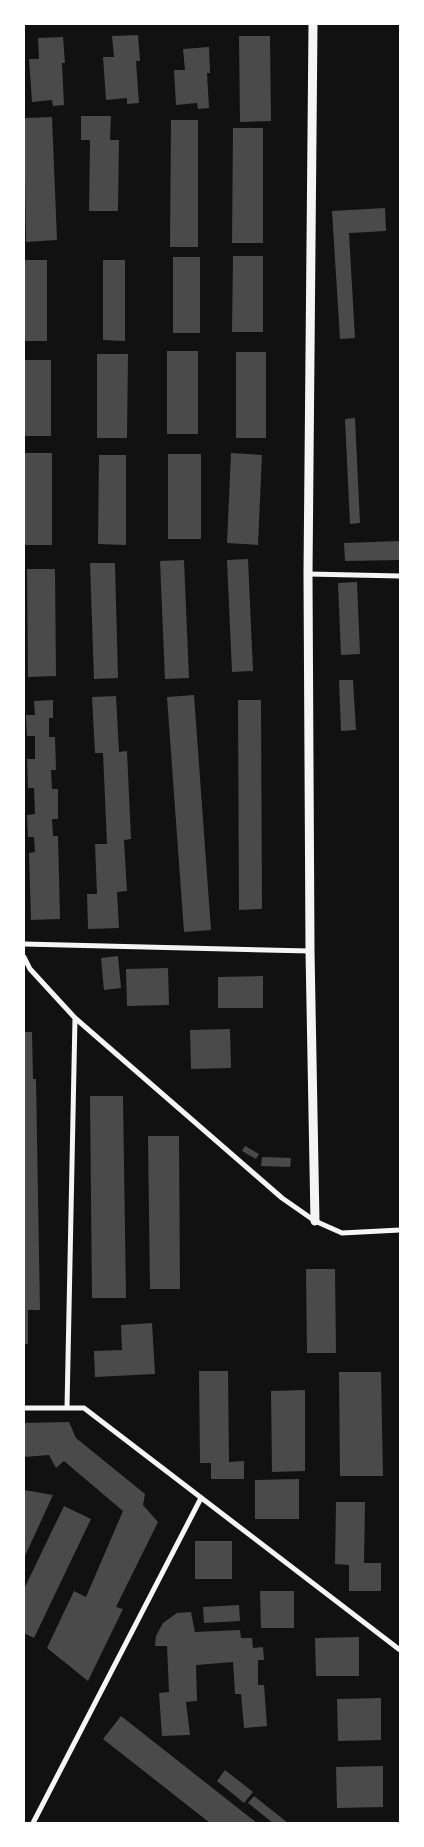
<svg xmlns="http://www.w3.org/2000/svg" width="424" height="1847" font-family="'Fira Sans Condensed',sans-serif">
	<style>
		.building { fill: #4a4a4a }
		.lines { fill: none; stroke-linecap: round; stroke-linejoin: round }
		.minor { stroke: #f5f5f5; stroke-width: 5 }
		.tertiary { stroke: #f5f5f5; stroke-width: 9 }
	</style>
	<rect width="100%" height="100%" fill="#111"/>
	<path class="building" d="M138,35l2,26h-4l3,42 -12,1v-6l-21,2 -3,-43h11l-2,-21z
		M239,36h31l1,85 -31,1z
		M63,37l2,26h-3l2,42 -11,1 -1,-6 -20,2 -3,-43h10l-1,-21z
		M209,47l1,26h-3l2,35 -11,1 -1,-6 -21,2 -2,-35h11l-2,-21z
		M81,116h30l-1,24h9l-1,71h-29l1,-71h-9z
		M52,117l5,123 -31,2 -2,-124z
		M171,120h27v127h-28z
		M233,128h30v115h-31z
		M385,208l1,23 -37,2 6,105 -15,1 -8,-128z
		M233,256h30v76h-31z
		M173,257h27v76h-27z
		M24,260h23v81h-23z
		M103,260h22v81l-22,-1z
		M167,351h31v83h-31z
		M236,352h30v86h-30z
		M97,354h31l-1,84h-30z
		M24,360h27v76h-27z
		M355,418l5,105 -10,1 -5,-105z
		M24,453h28v92h-28z
		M231,453l31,2 -4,90 -31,-2z
		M168,454h33v85h-33z
		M99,455h27v90l-28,-1z
		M400,541v19l-55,1 -1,-18z
		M248,559l5,112 -21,1 -5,-112z
		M184,560l5,118 -24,1 -5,-118z
		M90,563h25l3,115 -24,1z
		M27,569h28l1,107 -28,1z
		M357,582l3,72 -19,1 -3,-72z
		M339,680h14l3,50 -15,1z
		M194,695l17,235 -27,2 -17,-235z
		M116,696l3,56 8,-1 4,88 -7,1 3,51 -10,1 2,36 -31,1 -1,-35h10l-2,-50h12l-4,-91h-8l-3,-56z
		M53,700v18h-4v19h6l1,33h-5l1,19h6v30h-6l1,17h5l2,83 -29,1 -2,-67 6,-1 -1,-15h-6l-1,-22 8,-1 -1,-26h-6l-1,-29h8v-23h-8l-1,-21h9l-1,-14z
		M238,700h23l1,209 -23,1z
		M118,956l3,32 -17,2 -3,-32z
		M168,968l1,37 -42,1 -1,-37z
		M263,976v32h-45v-31z
		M230,1029l1,39 -40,1 -1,-39z
		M24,1032h8l1,47h3l4,231h-12v34h-4z
		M90,1096h33l3,202h-34z
		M148,1136h31l1,153h-30z
		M245,1146l14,8 -3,5 -14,-8z
		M262,1157l29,1 -1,9 -29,-1z
		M306,1269h29l1,84h-29z
		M152,1323l3,51 -60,3 -1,-26 28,-1 -1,-25z
		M199,1371h29l1,91 15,-1v18h-33v-16h-11z
		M339,1372h42l2,104h-43z
		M305,1390v81l-33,1 -1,-81z
		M69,1422l7,16 69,56 -2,11 15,17 -42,85 7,2 -35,72 -41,-33 27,-57 12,6 37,-86 -59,-50 -8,7 -7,-13 -25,2v-34z
		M299,1479v40h-44v-39z
		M24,1490l29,5 -29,63z
		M336,1502h29l-1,61h17v28h-32v-26l-14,-1z
		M64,1506l27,13 -57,119 -10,-5v-44z
		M195,1541h37v38h-37z
		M260,1591h34v37h-33z
		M239,1605l1,16 -36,2 -1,-16z
		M191,1612l4,20 45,-2 1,8h11l1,10 10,-1 1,13h-6v25h6l3,41 -23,2 -3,-34h-6l-2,-32 -37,3 1,36 -11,1 4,33 -28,1 -3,-43 10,-1 -2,-46h-12l1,-10 7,-13 14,-10z
		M359,1637v39h-43l-1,-38z
		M381,1698v42l-43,1 -1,-42z
		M121,1716l136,107h-47l-107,-84z
		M383,1766v41l-46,1 -1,-41z
		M225,1770l28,22 -9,11 -27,-22z
		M254,1796l34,27h-15l-25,-20z"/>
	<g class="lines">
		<path class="minor" d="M308,574l92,2
			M24,944l286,7
			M24,957l6,12 45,49 207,180 33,23 27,12 58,-3
			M24,1408h60l316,242
			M67,1408l8,-390
			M33,1823l168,-325"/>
		<path class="tertiary" d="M313,24l-5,550 2,377 5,270"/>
	</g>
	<rect width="424" height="1847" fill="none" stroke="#ffffff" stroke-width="50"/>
</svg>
